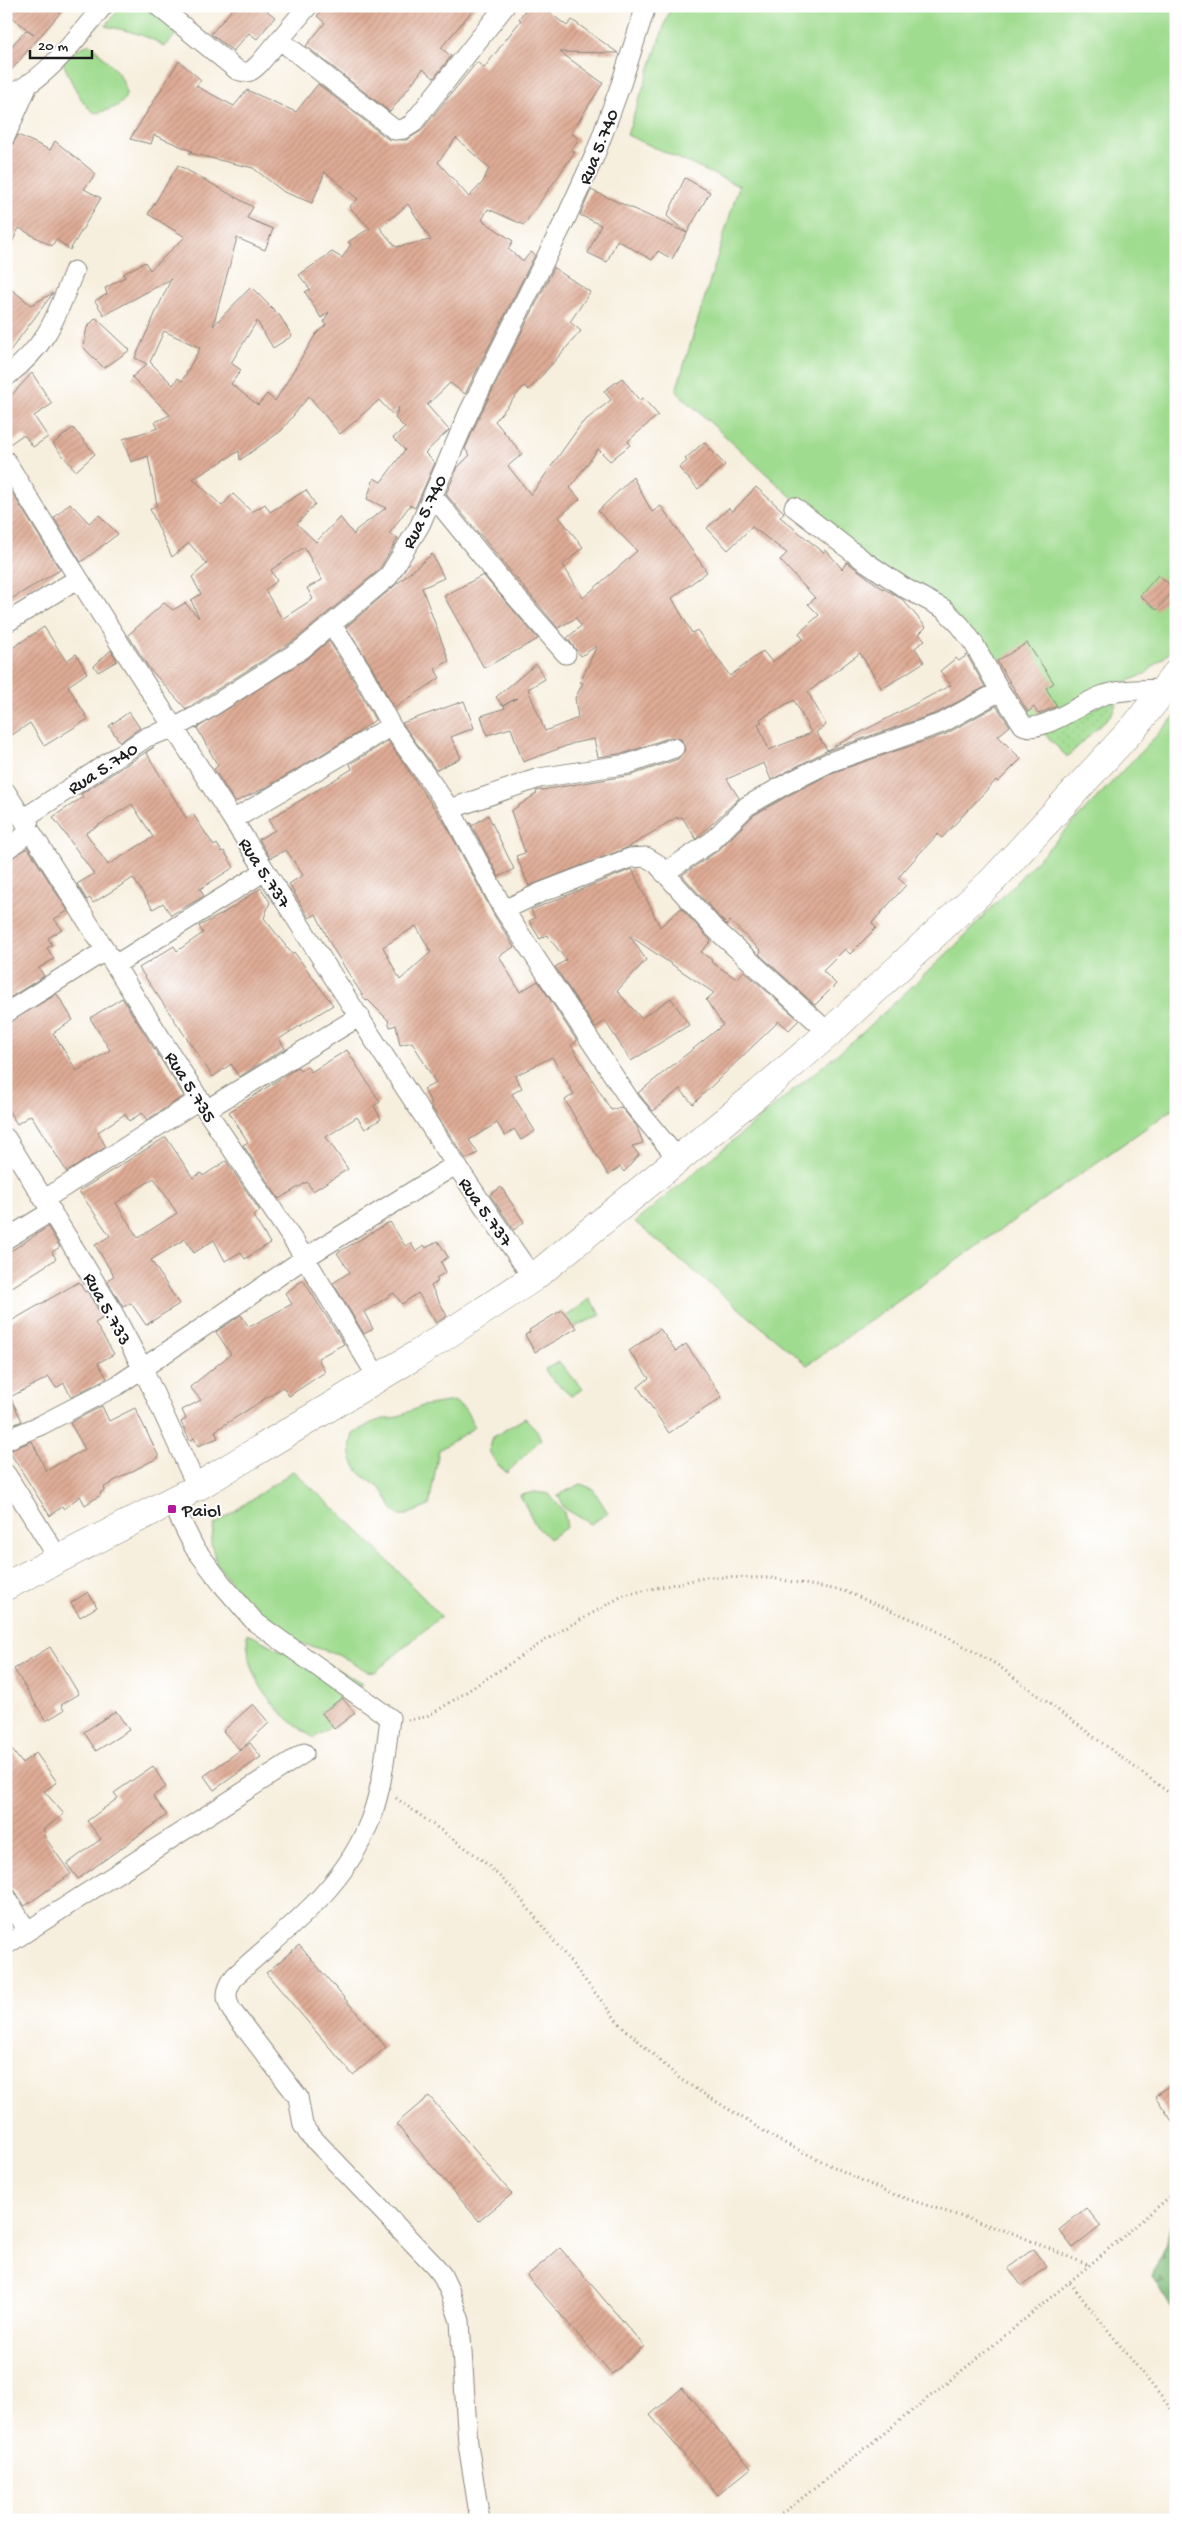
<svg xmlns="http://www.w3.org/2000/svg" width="1182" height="2526" font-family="'Gochi Hand',sans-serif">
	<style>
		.grass { fill: #a0dc90; stroke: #5e7c56 }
		.forest { fill: url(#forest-firs); stroke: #4e6c4b }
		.park { fill: url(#park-dots); stroke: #5e7c56 }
		.building { fill: url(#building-hatch); fill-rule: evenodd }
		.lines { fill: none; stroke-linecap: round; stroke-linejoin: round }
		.minor-casing { stroke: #8a867d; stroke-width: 21 }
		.primary-casing { stroke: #8a867d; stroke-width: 29 }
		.path { stroke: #8a867d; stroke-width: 3; stroke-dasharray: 1 4; stroke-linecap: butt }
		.minor { stroke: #fff; stroke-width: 19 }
		.primary { stroke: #fff; stroke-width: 28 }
		.poi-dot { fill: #b5179e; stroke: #fff; stroke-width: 2 }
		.labels { text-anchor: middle; stroke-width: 4; stroke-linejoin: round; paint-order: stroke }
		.street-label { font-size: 19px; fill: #1c1c1c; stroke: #fff }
		.poi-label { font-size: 19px; fill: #1c1c1c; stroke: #fff; text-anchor: start }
	</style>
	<defs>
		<pattern id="forest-firs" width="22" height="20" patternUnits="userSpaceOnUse" patternTransform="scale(1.25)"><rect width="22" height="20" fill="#80bc7a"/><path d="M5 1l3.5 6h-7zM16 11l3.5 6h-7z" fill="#689863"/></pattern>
		<pattern id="park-dots" width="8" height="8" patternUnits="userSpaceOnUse" patternTransform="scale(1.25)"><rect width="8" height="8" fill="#a0dc90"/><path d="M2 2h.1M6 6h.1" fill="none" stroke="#89bc7c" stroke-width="1.8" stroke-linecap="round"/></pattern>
		<pattern id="building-hatch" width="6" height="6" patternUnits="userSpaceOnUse" patternTransform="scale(1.25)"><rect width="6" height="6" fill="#deab95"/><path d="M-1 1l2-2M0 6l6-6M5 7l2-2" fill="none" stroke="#be9380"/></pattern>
	</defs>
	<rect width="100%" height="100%" fill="#fff"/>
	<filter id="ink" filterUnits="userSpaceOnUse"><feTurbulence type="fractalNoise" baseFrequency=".02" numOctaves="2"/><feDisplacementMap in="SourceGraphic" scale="10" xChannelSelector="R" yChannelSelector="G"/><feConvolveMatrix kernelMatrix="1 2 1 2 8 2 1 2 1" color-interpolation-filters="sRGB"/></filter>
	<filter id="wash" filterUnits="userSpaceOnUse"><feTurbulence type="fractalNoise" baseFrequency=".0096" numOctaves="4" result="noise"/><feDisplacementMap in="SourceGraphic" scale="20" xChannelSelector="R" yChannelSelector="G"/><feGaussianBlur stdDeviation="1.12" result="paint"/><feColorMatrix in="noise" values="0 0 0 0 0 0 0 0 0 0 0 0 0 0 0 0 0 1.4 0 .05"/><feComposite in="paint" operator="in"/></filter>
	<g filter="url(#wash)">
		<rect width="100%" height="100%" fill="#f7efde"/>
		<path class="grass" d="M122,6h28l30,24 -15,17c-16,-12 -40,-17 -60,-21z
			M671,6h505v641l-31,27 -91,39 -25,8 -52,-80 -156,-117 -145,-133 63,-205 -112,-51z
			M89,44c6,2 11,10 16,15 17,16 36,42 2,51 -5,1 -10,5 -15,1 -11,-8 -24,-35 -29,-49l15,-13z
			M1176,715v392l-369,258 -172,-143 225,-187 95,-89z
			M590,1299l11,16 -33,15 -7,-10z
			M559,1362l24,27 -12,7 -22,-20 -4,-7z
			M454,1401l11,8 10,18 -36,23 -10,56 -23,9h-7c-10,-7 -10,-16 -17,-25 -4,-4 -8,-6 -12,-9 -18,-11 -23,-28 -17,-47l18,-11 12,-4h9l30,-13z
			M525,1418l11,11 5,10 -34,34 -11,-10 -7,-12 4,-14z
			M293,1471l64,58 84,87 -66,56 -8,-1 -29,-17 -45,-13 -25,-10 -51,-67 -6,-20 3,-19z
			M581,1484l12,5 15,24 -17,11 -27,-16 -6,-13z
			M535,1492l14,2 15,18 3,15 -18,12 -13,-13 -16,-31z
			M247,1633l38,20 43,11 34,20 -41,28 10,15 -17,11c-40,-25 -67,-57 -67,-105z"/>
		<path class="forest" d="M1176,2221v94l-23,-39 19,-52z"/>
		<path class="park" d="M1120,696l-9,19 -44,42 -24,-25z"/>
		<g id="blocks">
			<path class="building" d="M6,6h60l-60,70v-24l20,-22 8,5 -28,-23z
				M235,6h26l14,11 -18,22 -8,-6 -16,18 -22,-17z
				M325,6h151l-35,42 10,8 -17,22 -11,-9 -33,43 -84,-66 19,-23 -8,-7z
				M528,6h13l26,20 5,-6 46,33 -58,-1 43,31 -32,50 8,6 -8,11 4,2 -51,73 -36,-16 -6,11 31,21 -5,8 15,12 8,-9 4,3 -70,139 -15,-11 -23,22 22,25 -24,23 10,10 -20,45 -5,-3 -21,29 9,4 -19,32 -84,70 -109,69 -37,-41 -21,-33 36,-32 9,7 12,-7 14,15 -8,-18 10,-6 -9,-17 15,-13 -18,-21 -17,14 -22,-48 7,-4 -9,-49 -17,6 -8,-23 35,-11 -3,-6 15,-7 -38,-38 15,-13 -12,-6 36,-79 -67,36 -9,-14 12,-7 -2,-6 20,-11 -2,-3 22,-12 5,8 35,-33 -37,-23 30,-49 75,42 -6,11 26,11 -8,21 -28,-12 -24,88 38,-39 29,29 12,20 -19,12 -16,-27 -26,42 10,7 -10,14 27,21 9,-11 8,7 41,-67 10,-9 -2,-3 5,-10 -8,6 -16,-26 5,-3 -11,-14 33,-23 10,6 9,-14 -3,-2 22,-14 -21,-21 9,-8 -33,-27 -13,31 -28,-11 -31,-24 -64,-15 3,-2 -38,-16 -3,9 -21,-5 49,-78 22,19 -5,6 38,20 13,-16 49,22 22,-28 70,55 18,1 15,-9 56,-69 7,6 37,-48 -2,-1zM456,138l33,30 -6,14 -14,15 -31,-35zM408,204l23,36 -35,7 -16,-19zM164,331l36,17 -18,33 -4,-3 -5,7 -23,-23zM309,396l31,38 39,-34 14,15 6,-8 -4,11 10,10 -12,10 12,12 -24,32 -7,-4 -7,21 19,9 -30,22 -2,5 -14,-18 -24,25 -19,-18 18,-20 -9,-14 -36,22 -5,-8 -13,8 -19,-18 -11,12 -29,-27 46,-28 1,9 41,-29zM304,547l18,33 -15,8 6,11 -31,20 -17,-29 12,-9 -6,-11z
				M18,135l32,15 5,-9 41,33 -12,15 17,9 -31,52 -14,-11 -4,7 -33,-18 -13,27v-109l7,-2z
				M685,178l25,14 -23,41 -20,-17z
				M591,190l96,43 -15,26 -14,-8 -6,9 -35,-20 -10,22 -19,-9 13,-28 -21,-10z
				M554,268l36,24 -20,30 11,9 -52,59 -5,-4 -29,35 27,33 -14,12 23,29 51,-72 29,-23 -7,-9 18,-13 17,22 4,-2 15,17 -30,26 2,4 -20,16 -12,-12 -28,39 10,11 -21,18 24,30 -20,18 20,33 54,-47 -39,-40 35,-34 19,35 9,-6 46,66 -35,26 20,35 5,-3 33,46 33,-25 9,11 31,-23 -4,-6 20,-18 -11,-11 7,-6 -35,-38 7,-7 -35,-26 -24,23 -21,-22 22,-20 3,4 24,-25 28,25 -4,5 43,35 3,-2 16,19 5,-7 32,24 24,14 23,27 -7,7 6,6 -10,8 9,14 -42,27 -22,-36 -52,39 18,33 -10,7 11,18 124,-65 -11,-14 16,-13 3,3 8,-6 18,32 -48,26 -111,38 -55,29 -7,-17 -37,16 12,19 -43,41 -14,-22 -4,2 -1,-2 -48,30 -100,39 -13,-30 9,-3 -14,-42 26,-18 -1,-2 96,-16 46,-16 7,-9 -4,-11 -10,-2 -46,16 -27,4 -4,-18 -20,4 -51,19 -12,-34 -24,7 -6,-19 24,-8 -1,-3 13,-7 -14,8 -7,-9 40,-33 9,15 -17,10 17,42 33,-13 -3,-20 8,-15 -3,-1 17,-36 -16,10 -14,-18 14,-12 -5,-8 -18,10 -112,-134 12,-27 12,-12 -5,-6 14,-32zM794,700l17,33 -42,17 -11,-26 4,-2 -2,-3z
				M6,285l25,20 22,-12 -47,63z
				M96,318l34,32 -26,18 -21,-21 4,-20z
				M32,373l20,31 -18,12 14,21 -15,10 -8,-11h-4l-15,11v-46z
				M73,428l22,26 -19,17 -23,-27z
				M704,442l21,23 -27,24 -19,-21 8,-7 -2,-2z
				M6,483l54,87 -54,32z
				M70,503l19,20 10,-8 19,19 -37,28 -27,-44z
				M432,554l12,24 -22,10 27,73 -14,8 5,9 -46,30 -24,-44 -24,-37z
				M483,575l55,64 -54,29 -40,-72z
				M1158,575l17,14 -18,21 -17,-14z
				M44,627l22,34 10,-7 11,19 -19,13 20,33 -44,27 -14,-23 -24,16v-87z
				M329,641l22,35 24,44 -19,14 -89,53 -32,15 -21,-33 4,-3 -21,-38 111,-70z
				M1027,643l27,40 -8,5 11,18 -19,8 -4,-7 -6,5 -31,-51z
				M111,650l6,11 -19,11 -4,-6z
				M464,701l10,27 -23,9 10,21 -25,12 -34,-47z
				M996,706l14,20 -12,10 23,23 -23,23 -2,-2 -54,58 -4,-4 -20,21 -20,23 8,7 -34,38 4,5 -26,26 -5,-5 -22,22 13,13 -21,21 -56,-51 2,-3 -31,-30 -3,4 -6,-6 -39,-44 37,-25 35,-35 37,-21 43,-22 112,-38z
				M129,712l11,16 -20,14 -11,-16z
				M388,741l58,84 48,90 20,32 -15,9 21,36 18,-11 39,60 -6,4 40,65 10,-3 16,20 6,16 -11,3 7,9 -15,17 -4,-5 -12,8 -43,-75 9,-6 -22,-37 -37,19 7,12 -10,6 23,37 -14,9 -7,-11 -9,7 -8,-13 -28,17 9,13 -12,6 -36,-54 2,-1 -8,-15 12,-6 -24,-41 -12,3 -4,-20 -6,2 -2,-7 -20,-20 -2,1 -34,-54 -16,-33 -7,4 -20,-34 14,-9 -17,-25 -16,8 -11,-19 16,-9 -7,-10 84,-51 -2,-5zM416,926l15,26 -31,28 -17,-33z
				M154,747l-8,5 40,66 7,-4 21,32 3,-2 5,8 2,-1 10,16 -34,22 4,7 -33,19 -8,-12 -10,6 -20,-31 -40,25 -3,-5 -3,2 -10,-16 17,-10 -41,-57 30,-20 -2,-3zM132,804l21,33 -45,28 -22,-32z
				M488,815l26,54 -15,8 -29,-55 2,4z
				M28,848l40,63 -14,8 8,10 -14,9 4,7 -5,3 7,11 -15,9 5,8 -38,24v-139z
				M632,869l28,58 21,-19 30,33 -10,11 11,8 -1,2 26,17 7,-8 55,49 -10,10 -10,-9 -86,83 -13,-15 -27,22 -15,-18 85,-68 -17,-25 8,-7 -84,-57 16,24 -29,31 24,27 30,-20 18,27 -58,36 -26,-40 -10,7 -40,-61 11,-7 -19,-25 -7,4 -11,-18 6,-3 -4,-8z
				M261,888l9,14 -6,16 28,36 2,-2 39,53 -54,34 6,9 -46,29 -8,-13 -18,13 -74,-109 35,-22 3,5 26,-18 -4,-7 25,-13z
				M57,994l16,26 -20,13 24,38 33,-21 -20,-32 32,-20 62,98 -37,24 -5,-7 -13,8 -4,-7 -27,18 8,15 -39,25 -36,-57 -14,9 -11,-17v-83z
				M347,1050l33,52 -6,4 7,13 -16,10 -8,-12 -31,20 22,32 -35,22 -6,-9 -28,17 -36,-54 5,-3 -19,-30 69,-45 2,4 7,-5 4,6z
				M166,1137l27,41 8,-5 2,3 23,-15 34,50 -7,5 17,27 -25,16 -4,-7 -16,9 -11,-21 -20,13 -9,-14 -34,21 28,44 -33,21 -15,-22 -8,4 -16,-27 7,-4 -19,-31 15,-9 -31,-45zM154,1178l23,35 -39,25 -22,-35z
				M501,1187l23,35 -10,8 -24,-35z
				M390,1222l15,24 6,-3 5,9 8,-7 2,3 12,-7 10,16 -7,5 5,10 -10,6 2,3 -7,5 16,30 -11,7 -18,-30 -16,11 -8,-11 -30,19 9,17 -9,5 -31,-51 17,-11 -13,-19z
				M48,1227l12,20 -8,5 4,7 -50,32v-37z
				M303,1280l41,64 -26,14 7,14 -36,24 -6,-9 -68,44 3,7 -20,8 -4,-8 -4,3 -9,-19 5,-3 -4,-9 19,-10 -11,-13 41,-33 -15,-22 25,-17 8,12 43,-23 -7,-11z
				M79,1282l6,10 2,-1 16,27 -8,5 19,31 -16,9 9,15 -36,19 -7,-14 -8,5 -7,-11 -39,20 12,24 -16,7v-104z
				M562,1310l15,18 -42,24 -10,-17 5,-3 -1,-2z
				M660,1329l16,22 10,-7 36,53 -53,36 -31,-46 11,-9 -20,-27z
				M102,1406l7,15 26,-13 24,49 -47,25v1l-8,4 1,3 -5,3 1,2 -16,10 -5,-9 -16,13 -2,-3 -12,10 -41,-65 23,-10 14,30 39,-22 -15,-26z
				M88,1592l9,15 -17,10 -9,-14z
				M50,1647l29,47 -18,11 3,5 -18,11 -32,-52z
				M342,1698l13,15 -21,16 -12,-16z
				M253,1704l16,19 -29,27 -17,-19z
				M116,1711l13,19 -33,21 -12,-19z
				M6,1742l16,21 14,-10 21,29 -13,9 20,23 -21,16 3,4 -2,2 27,38 -46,32 -10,-15 -9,-5z
				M250,1743l11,14 -47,33 -10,-14z
				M153,1766l13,21 -13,9 14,19 -89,64 -11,-15 34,-25 -14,-18 31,-23 -4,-5z
				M299,1945l87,102 -33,28 -87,-102z
				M1176,2081v46l-21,-31z
				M429,2096l83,98 -33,27 -83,-97z
				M1086,2208l15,18 -28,22 -14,-18z
				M560,2248l84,98 -32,28 -85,-98z
				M1033,2249l14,18 -25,19 -14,-18z
				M682,2388l69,80 -33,27 -68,-80z"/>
		</g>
	</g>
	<g filter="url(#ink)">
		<use href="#blocks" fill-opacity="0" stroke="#8a867d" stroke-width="1"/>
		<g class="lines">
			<defs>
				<path id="minor" d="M158,6l79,64c11,4 14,2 22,-6l49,-58
					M280,40l115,90 9,-1 8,-5 93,-118
					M6,95c38,-11 72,-59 97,-89
					M6,135l23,-52
					M6,377c43,-34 49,-58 68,-106
					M6,461c73,122 151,240 227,359 98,154 196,308 300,458
					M433,496l70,86 63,72
					M794,507l69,53 40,27 41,22 16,16 14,19 26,47 23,34c18,10 60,-24 81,-30 18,-6 39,-5 58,-6
					M6,623l71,-44
					M332,625l29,45 30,56 59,83 54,101 127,192 47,57
					M6,792l200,318 99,148 73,120
					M450,809l89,-31 89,-14 46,-16
					M233,820l158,-94
					M6,850l22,-17 1,-18 118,-78 27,-9 26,-14 102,-65 86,-72 32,-52 49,-113 97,-194 29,-63 26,-71 25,-78
					M664,873l47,-31 36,-36 39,-22 44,-22 112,-39 58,-32
					M504,910l38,-18 88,-34 16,-1 10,6 57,64 116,106
					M115,965l150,-94
					M6,1013l100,-63
					M206,1110l154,-94
					M6,1138l103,167 34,64 54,118
					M45,1199l155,-100
					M6,1239l46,-28
					M6,1440l35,-15 77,-40 187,-127 150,-93
					M6,1474l53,85
					M171,1501l23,46 28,37 33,38 135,96c-5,38 -8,77 -24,112 -26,61 -83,102 -131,146 -9,13 -11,21 -3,35l66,86 5,28 5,8 127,133 7,9 8,17 10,29 8,123 12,76
					M6,1897l21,34
					M6,1945l298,-192"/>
				<path id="primary" d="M197,1487l219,-132 117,-77 226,-185 70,-60 163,-152 144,-156 40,-51
					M6,1586l179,-92"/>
			</defs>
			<use href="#minor" class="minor-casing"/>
			<use href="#primary" class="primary-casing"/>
			<path class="path" d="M408,1720l17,-3 15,-8 112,-73 72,-41 83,-18 64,1 73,13 80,33 72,40 180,134
				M396,1798l85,61 31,29 107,135 61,56 98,61 108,52 129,42 75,32
				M1070,2283l106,132
				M774,2520c137,-107 271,-215 402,-329"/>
			<use href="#minor" class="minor"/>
			<use href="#primary" class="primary"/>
		</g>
	</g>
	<rect class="poi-dot" x="167" y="1504" width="10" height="10" rx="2.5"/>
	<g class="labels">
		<g class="street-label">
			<text transform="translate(597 146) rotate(-68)" y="7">Rua 5.740</text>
			<text transform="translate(423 511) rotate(-64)" y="7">Rua 5.740</text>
			<text transform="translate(102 767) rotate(-33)" y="7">Rua 5.740</text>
			<text transform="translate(266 872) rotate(57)" y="7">Rua 5.737</text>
			<text transform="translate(192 1086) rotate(58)" y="7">Rua 5.735</text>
			<text transform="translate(487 1211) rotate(55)" y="7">Rua 5.737</text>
			<text transform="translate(109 1308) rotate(61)" y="7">Rua 5.733</text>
		</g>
		<g class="poi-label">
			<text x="182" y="1516">Paiol</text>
		</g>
	</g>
	<rect width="1182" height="2526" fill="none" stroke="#fff" stroke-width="25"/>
	<path d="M30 50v8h62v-8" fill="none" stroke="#1c1c1c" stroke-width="2.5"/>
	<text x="38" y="50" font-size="15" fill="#1c1c1c" stroke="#ffffff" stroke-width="4" paint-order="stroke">20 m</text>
</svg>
